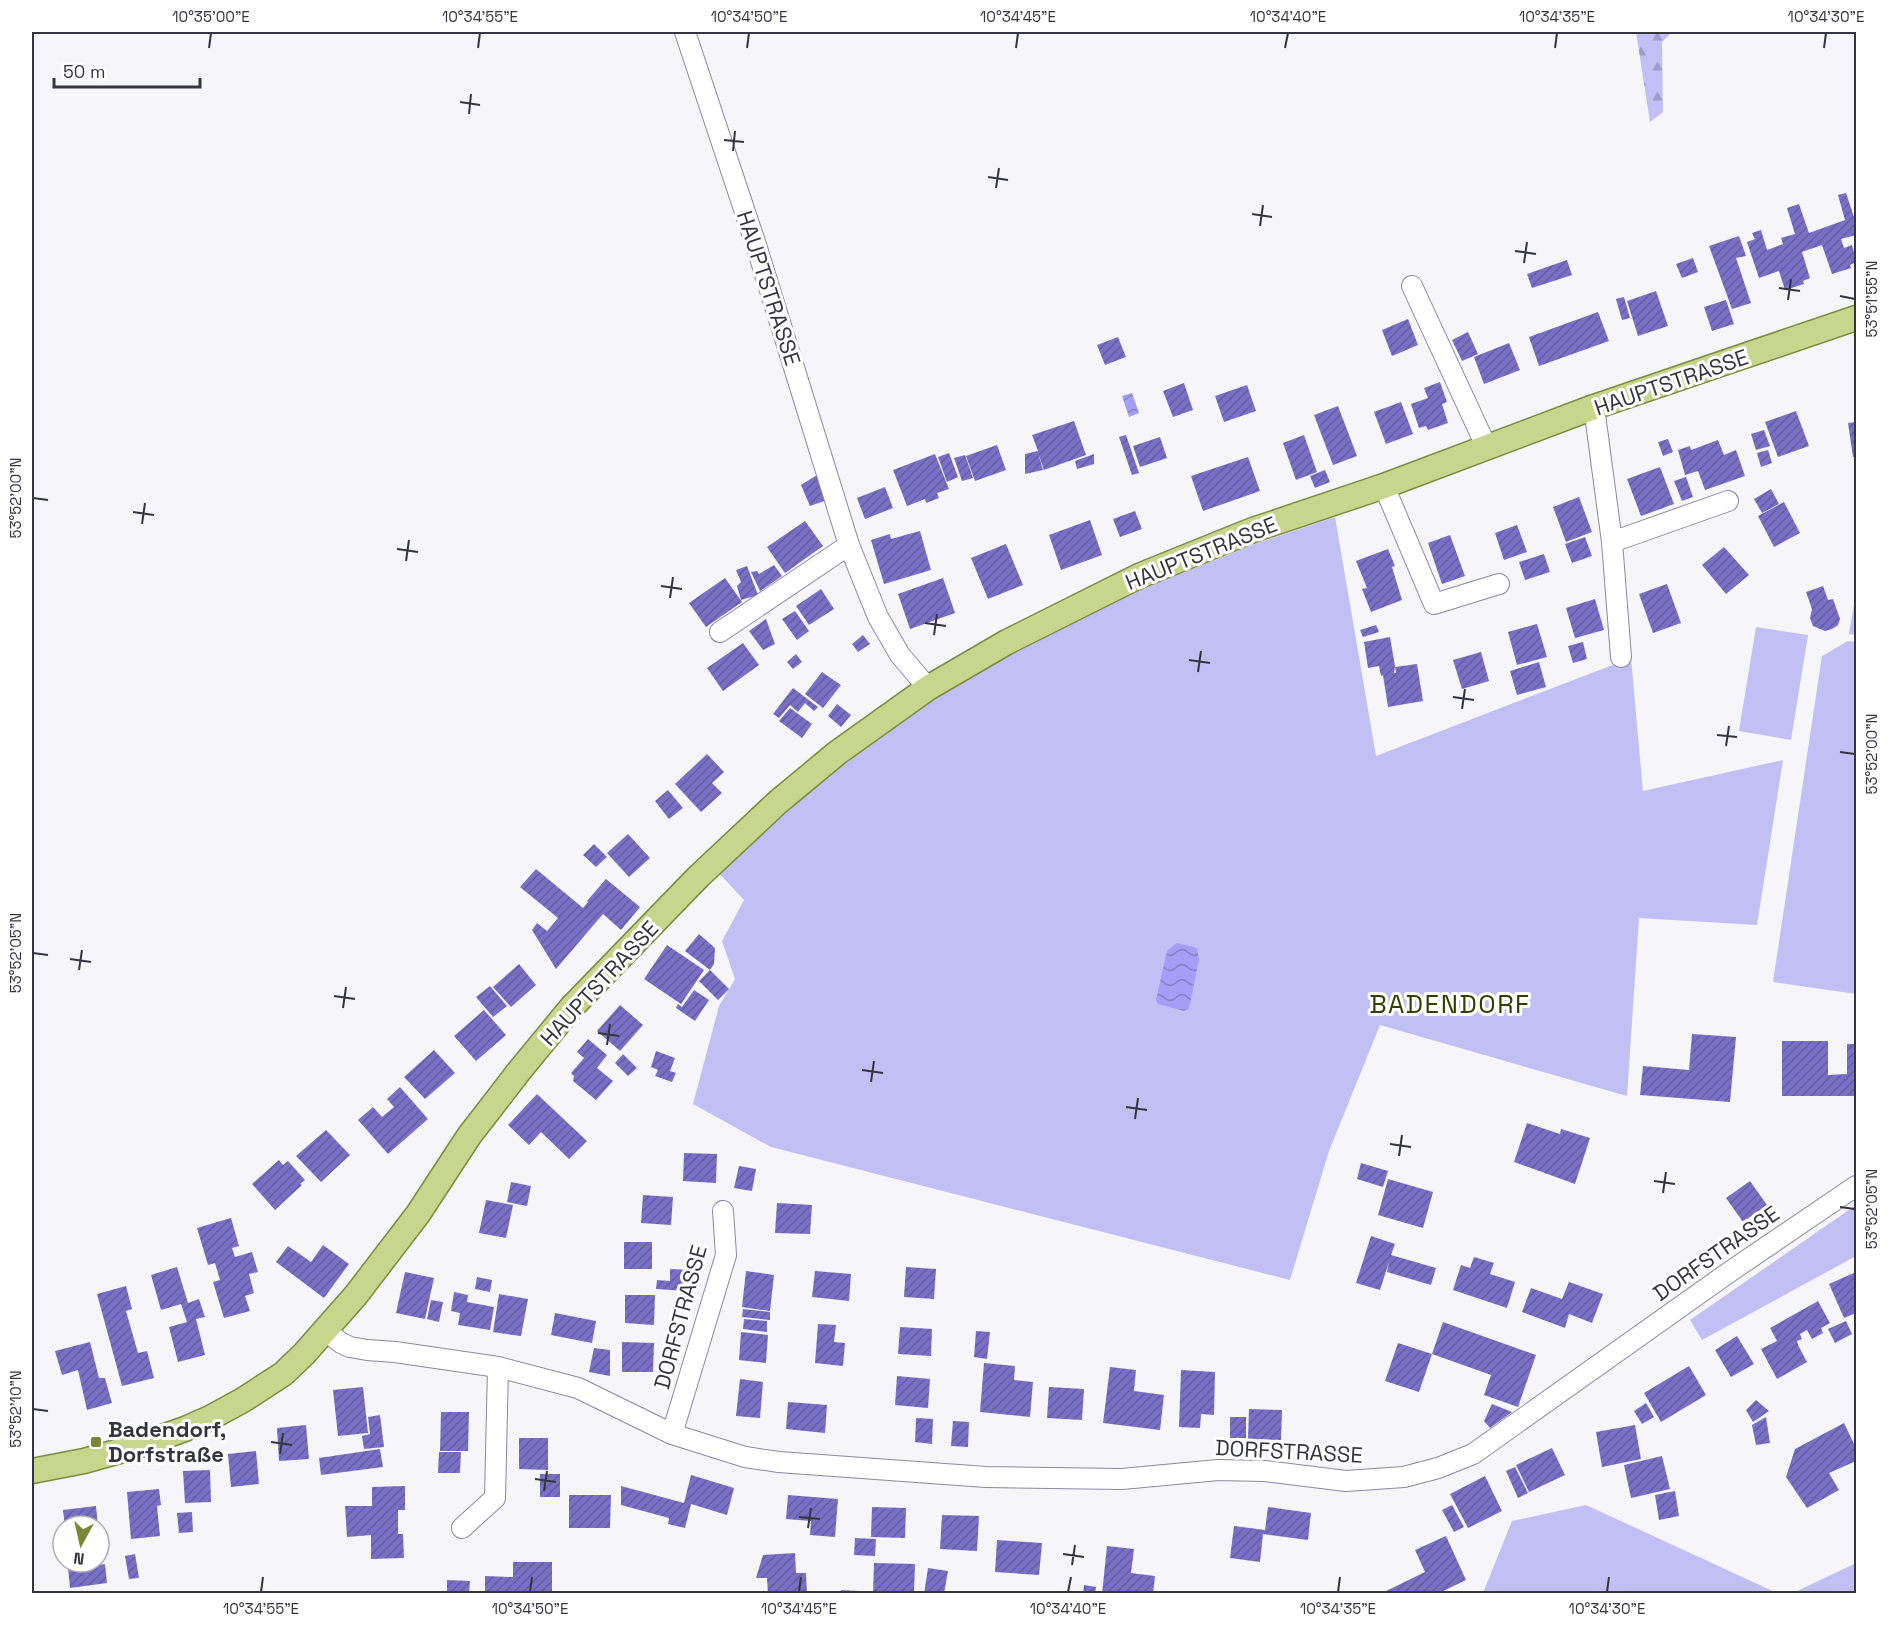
<svg xmlns="http://www.w3.org/2000/svg" width="1888" height="1625" font-family="'Space Grotesk',sans-serif">
	<style>
		.green { fill: #c2bff5 }
		.forest { fill: url(#forest-firs) }
		.water { fill: url(#water-waves) }
		.building { fill: url(#building-hatch) }
		.lines { fill: none; stroke-linecap: round; stroke-linejoin: round }
		.minor-casing { stroke: #8989a1; stroke-width: 22 }
		.major-casing { stroke: #7d8b40; stroke-width: 27 }
		.minor { stroke: #fff; stroke-width: 20 }
		.major { stroke: #c8d58c; stroke-width: 24 }
		.ticks { fill: none; stroke: #35353f; stroke-width: 2 }
		.poi-dot { fill: #798836; stroke: #fff; stroke-width: 2 }
		.labels { text-anchor: middle; stroke-width: 6; stroke-linejoin: round; paint-order: stroke }
		.street-label { font-size: 22px; fill: #35353f; stroke: #fff }
		.poi-label { font-size: 22px; font-weight: bold; fill: #35353f; stroke: #fff; text-anchor: start }
		.quarter-label { font-size: 26px; letter-spacing: 1.5px; fill: #353e00; stroke: #fff }
		.neatline { fill: none; stroke: #35353f; stroke-width: 2 }
		.ticks-label { font-size: 15px; text-anchor: middle; fill: #35353f }
	</style>
	<defs>
		<pattern id="forest-firs" width="22" height="20" patternUnits="userSpaceOnUse" patternTransform="scale(1.5)"><rect width="22" height="20" fill="#c2bff5"/><path d="M5 1l3.5 6h-7zM16 11l3.5 6h-7z" fill="#9e9cc8"/></pattern>
		<pattern id="water-waves" width="16" height="10" patternUnits="userSpaceOnUse" patternTransform="scale(1.5)"><rect width="16" height="10" fill="#a59df6"/><path d="M0 5q4-4 8 0t8 0" fill="none" stroke="#8781c9"/></pattern>
		<pattern id="building-hatch" width="6" height="6" patternUnits="userSpaceOnUse" patternTransform="scale(1.5)"><rect width="6" height="6" fill="#7970c5"/><path d="M-1 1l2-2M0 6l6-6M5 7l2-2" fill="none" stroke="#645da1"/></pattern>
	</defs>
	<rect width="100%" height="100%" fill="#f5f5fa"/>
	<path class="green" d="M1335,517l41,239 255,-98 12,133 140,-31 -26,165 -118,-7 -12,178 -247,-71 -51,126 -39,129 -519,-133 -78,-43 26,-98 16,-27 -13,-38 22,-41 -26,-28 69,-61 59,-48 89,-64 79,-46 131,-65 113,-45z
		M1856,591v44l-7,-1z
		M1756,627l52,8 -17,105 -52,-9z
		M1848,641l8,1v352l-83,-12 49,-326z
		M1856,1205v51l-154,84 -12,-20z
		M1586,1505l191,88h-294l29,-72z
		M1856,1563v30h-63z"/>
	<path class="forest" d="M1636,32h36l-10,10 1,70 -13,10z"/>
	<path class="water" d="M1132,393l7,20 -10,4 -7,-21z
		M1177,943l20,5 2,11 -10,50 -5,2 -26,-7 -2,-4 11,-49z"/>
	<path class="building" d="M1846,193l10,30v12l-15,4 3,9 8,-3 4,15v2l-6,3 1,3 -19,6 -10,-29 -20,7 8,26 -7,3 1,3 -19,6 -6,-19 -20,7 -12,-36 8,-3 -3,-6 9,-3 6,20 16,-6 -2,-6 14,-4 -8,-26 12,-4 10,29 36,-13 -7,-25z
		M1739,236l7,20 -10,2 15,45 -19,6 -23,-63z
		M1693,258l5,14 -16,6 -6,-14z
		M1567,260l5,15 -40,13 -5,-14z
		M1656,291l12,35 -30,10 -11,-35z
		M1624,297l6,21 -8,2 -6,-21z
		M1726,300l8,24 -22,7 -8,-24z
		M1598,312l11,29 -70,25 -10,-29z
		M1408,319l10,26 -26,11 -10,-26z
		M1468,332l10,22 -16,7 -10,-21z
		M1118,337l8,20 -21,8 -8,-20z
		M1509,343l11,27 -36,14 -10,-27z
		M1440,382l7,20 -5,2 6,19 -20,7 -2,-4 -7,2 -8,-24 17,-6 -4,-10z
		M1184,383l9,27 -20,7 -10,-26z
		M1247,385l9,26 -32,11 -9,-26z
		M1401,402l12,32 -27,10 -12,-32z
		M1338,406l19,50 -24,9 -19,-50z
		M1796,411l13,35 -31,11 -13,-35z
		M1074,421l12,34 -42,15 -6,-17 5,17 -18,4v-20l13,-3 -6,-16z
		M1856,422v35h-3l-5,-34z
		M1764,430l6,16 -14,4 -5,-16z
		M1126,435l13,38 -7,2 -13,-38z
		M1304,435l13,37 -21,8 -13,-37z
		M1160,437l7,21 -27,9 -7,-21z
		M1668,439l5,13 -10,4 -5,-14z
		M1718,440l6,15 12,-5 9,26 -40,14 -7,-19 -13,4 -7,-25 12,-4 1,4z
		M997,445l9,25 -31,11 -9,-25z
		M1768,450l4,13 -11,4 -4,-14z
		M949,453l9,24 -11,5 -9,-25z
		M935,454l14,35 -12,4 2,5 -13,5 -1,-4 -18,7 -14,-36z
		M1094,454v10l-17,5 -2,-8z
		M965,455l8,23 -11,3 -8,-23z
		M1248,457l12,34 -57,20 -12,-35z
		M1660,467l14,37 -33,12 -14,-37z
		M1325,470l5,12 -15,6 -5,-12z
		M817,475l10,25 -17,6 -9,-21z
		M1686,477l7,20 -11,4 -8,-20z
		M885,487l8,21 -28,11 -8,-21z
		M1771,489l8,15 -17,9 -8,-14z
		M1579,497l13,35 -26,10 -13,-35z
		M1784,502l16,31 -26,14 -16,-31z
		M1135,511l7,18 -22,8 -7,-18z
		M1090,520l12,35 -41,15 -12,-35z
		M805,521l18,25 -38,27 -18,-26z
		M1517,525l10,27 -23,8 -9,-27z
		M920,531l11,39 -47,14 -13,-44 19,-6 1,5z
		M1450,535l15,41 -23,8 -14,-41z
		M1585,537l7,19 -20,7 -7,-19z
		M1006,544l17,41 -35,14 -17,-41z
		M1724,547l25,28 -23,19 -24,-29z
		M1388,549l7,17 -3,1 10,33 -31,12 -9,-23 5,-1 -11,-27z
		M1544,554l6,18 -25,8 -6,-18z
		M774,565l8,11 -22,15 -9,-19 6,-1 2,3z
		M747,566l11,29 -17,5 -4,-14 4,-4 -5,-12z
		M725,578l17,24 -36,25 -17,-24z
		M943,578l12,35 -45,16 -12,-35z
		M1667,584l14,39 -28,10 -14,-39z
		M1823,586l5,14 5,-1 7,20 -2,6 -6,4 -7,2 -12,-5 -3,-8 2,-9 -6,-17z
		M821,589l13,20 -25,16 -13,-19z
		M1595,599l9,31 -29,8 -9,-30z
		M795,611l14,20 -12,9 -15,-21z
		M766,619l9,25 -12,6 -14,-19z
		M1537,624l10,33 -30,8 -9,-33z
		M1376,625l3,7 -16,5 -3,-7z
		M863,635l7,9 -12,8 -6,-8z
		M1390,637l5,29 -1,7h2l-1,-6 22,-3 6,37 -35,6 -5,-32 -2,1 -2,-10 -11,2 -4,-26z
		M1583,642l4,17 -14,4 -5,-17z
		M743,643l16,22 -36,26 -16,-23z
		M1481,652l8,29 -27,8 -9,-29z
		M796,654l6,8 -9,7 -6,-7z
		M1539,662l7,25 -29,8 -7,-24z
		M822,672l19,13 -18,23 -18,-14z
		M793,688l25,19 -4,4 -9,-8 -7,9 -8,-7 -11,13 -6,-4z
		M837,704l14,11 -10,12 -13,-11z
		M790,708l22,16 -10,14 -23,-17z
		M707,754l17,18 -12,11 10,10 -21,19 -26,-28z
		M668,790l15,18 -14,11 -14,-18z
		M628,834l22,24 -21,19 -22,-24z
		M594,844l13,13 -11,10 -13,-12z
		M536,869l47,39 5,-6 -1,-1 19,-22 34,28 -19,23 -18,-16 -47,55 -24,-39 5,-7 10,8 11,-13 -38,-31z
		M699,934l16,14 -1,16 -4,6 -25,-19z
		M667,945l37,25 -23,34 -37,-25z
		M519,964l17,21 -25,22 -18,-20z
		M710,970l19,19 -11,11 -19,-19z
		M490,986l17,20 -14,11 -17,-20z
		M694,990l15,10 -14,21 -19,-13 2,-4 4,3z
		M620,1005l23,20 -23,26 -23,-20z
		M484,1010l22,25 -30,26 -22,-25z
		M1692,1034l44,3 -6,65 -90,-7 3,-29 46,4z
		M588,1039l19,16 -10,13 16,13 -17,19 -23,-19 1,-5 -3,-3 13,-15 -7,-6z
		M1782,1041h46v34l19,-1v-30h9v52h-74z
		M434,1050l21,23 -30,26 -21,-22z
		M656,1051l19,7 -5,13 6,2 -4,9 -17,-6 3,-6 -7,-3z
		M623,1054l14,14 -9,8 -13,-13z
		M400,1087l28,32 -40,35 -30,-34 15,-13 9,10 12,-10 -7,-8z
		M537,1094l50,47 -18,18 -28,-27 -12,13 -21,-20z
		M1527,1123l33,11 1,-5 29,9 -15,46 -61,-22z
		M326,1130l24,25 -29,27 -25,-26z
		M684,1153l33,1 -1,29 -33,-2z
		M279,1160l4,5 5,-4 17,19 -5,4 2,1 -27,25 -23,-26z
		M1361,1163l27,8 -5,16 -26,-8z
		M739,1166l17,3 -4,22 -18,-3z
		M1388,1179l45,13 -10,36 -45,-13z
		M1750,1181l17,24 -24,17 -17,-24z
		M511,1182l20,4 -4,20 -20,-4z
		M643,1195l30,2 -2,28 -30,-2z
		M486,1200l27,5 -7,33 -27,-5z
		M777,1203l35,2 -2,29 -35,-1z
		M231,1218l8,28 -7,2 3,9 17,-5 6,20 -9,2 5,19 -9,3 5,15 -26,7 -11,-36 7,-2 -5,-17 -7,2 -11,-37z
		M1371,1236l24,8 -4,11 45,13 -5,17 -44,-13 2,-10 -9,28 -24,-7z
		M624,1242h28v27h-28z
		M323,1245l26,19 -25,34 -48,-36 12,-16 23,16z
		M1474,1257l20,6 -4,11 25,8 -8,26 -54,-18 8,-25 9,3z
		M177,1267l11,36 11,-4 6,18 -9,2 9,36 -27,7 -9,-35 18,-5 -6,-18 -20,6 -10,-35z
		M906,1267l30,2 -2,30 -30,-2z
		M670,1269l21,1v12h-4v9l-31,-2 1,-9 13,1z
		M746,1271l28,4 -4,36 -28,-4z
		M815,1271l36,3 -2,27 -37,-4z
		M405,1272l29,6 -9,41 -29,-6z
		M1856,1272v41l-12,5 -15,-34z
		M477,1277l15,3 -2,12 -15,-3z
		M1569,1282l34,12 -11,29 -23,-9 -4,14 -43,-16 9,-24 31,11z
		M126,1286l6,23 -6,2 12,42 9,-2 7,27 -32,8 -25,-92z
		M454,1292l14,3 -1,7 27,5 -4,23 -32,-5 2,-12 -9,-2z
		M499,1294l29,5 -7,37 -28,-4z
		M625,1295h30l-1,30 -29,-2z
		M431,1300l12,2 -4,20 -12,-3z
		M1818,1301l12,22 -9,5 2,5 -11,6 -5,-9 -7,4 2,5 -5,2 1,4 9,17 -30,17 -16,-30 16,-8 -7,-13z
		M743,1309l27,3v8l-28,-3z
		M555,1313l41,8 -4,22 -41,-8z
		M744,1319l23,2v11l-24,-3z
		M1846,1321l6,13 -17,9 -7,-14z
		M1443,1322l93,33 -18,52 -34,-12 7,-20 -59,-21 -13,38 -34,-11 13,-38 34,11z
		M818,1324l18,1 -2,17 11,1 -2,23 -28,-3z
		M900,1327l32,2 -1,27 -33,-2z
		M976,1331l14,1 -3,27 -13,-2z
		M741,1332l27,3 -2,28 -27,-3z
		M1737,1336l17,28 -23,13 -16,-27z
		M90,1342l9,36h6l7,25 -25,7 -9,-40 -16,5 -7,-24z
		M622,1342l32,1 -1,29h-31z
		M594,1348l16,2v26l-21,-4z
		M984,1363l31,3 -1,14 19,2 -3,35 -50,-5z
		M1689,1366l17,29 -45,27 -17,-29z
		M1110,1367l26,3 -2,21 30,4 -4,35 -57,-7z
		M1181,1370l34,2 -1,43 -13,-1 -1,14 -21,-1z
		M897,1376l33,3 -2,29 -33,-3z
		M740,1379l23,3 -3,36 -24,-2z
		M363,1387l5,46 -30,3 -5,-46z
		M1049,1387l35,2 -2,31 -35,-2z
		M1756,1400l13,11 -16,11 -7,-12z
		M788,1402l39,3 -2,28 -39,-4z
		M1646,1403l8,14 -12,7 -8,-13z
		M1492,1404l20,8 -22,16 -6,-7z
		M1249,1409l33,1 -1,30 -33,-1z
		M441,1412h28l-1,39h-28z
		M380,1415l4,32 -20,2 -2,-13 8,-2 -2,-17z
		M1230,1417h16v21h-16z
		M1766,1417l4,26 -14,2 -4,-20z
		M916,1418l17,1 -1,25 -17,-2z
		M953,1421l16,1 -1,25 -17,-1z
		M1844,1423l12,25v13l-27,12 10,17 -32,18 -21,-31 9,-28z
		M306,1425l3,34 -30,2 -2,-33z
		M1635,1425l6,34 -39,8 -6,-35z
		M519,1438h29v32l-29,-1z
		M1552,1448l13,27 -36,17 -13,-27z
		M380,1449l3,18 -62,8 -2,-17z
		M256,1451l3,33 -28,3 -3,-33z
		M439,1452h22l-1,21h-22z
		M1662,1456l8,33 -39,9 -7,-33z
		M1515,1467l13,26 -10,5 -12,-27z
		M210,1470l1,32 -26,1 -2,-32z
		M540,1474h20v23h-20z
		M691,1475l43,13 -7,27 -36,-11 -6,24 -17,-4 1,-6 -48,-13v-19l63,17z
		M1485,1476l17,35 -34,17 -18,-34z
		M405,1486v24h-7v24h5l1,24 -33,1v-24l-24,2 -2,-31h27v-19z
		M159,1489l2,16 -4,1 3,30 -29,3 -4,-47z
		M1675,1491l4,25 -20,4 -4,-25z
		M569,1495h42l-1,33h-41z
		M788,1495l50,4 -3,38 -25,-2 1,-14 -25,-2z
		M1452,1505l12,22 -10,5 -12,-22z
		M96,1506l2,20h-33l-2,-16z
		M872,1507l34,1 -1,30 -34,-1z
		M1268,1507l43,6 -3,27 -45,-6 -3,28 -30,-4 4,-32 31,4z
		M192,1512l1,20 -14,1 -2,-20z
		M942,1515l37,1 -2,35 -37,-2z
		M1446,1536l20,44 -29,14h-57l45,-22 -10,-22z
		M855,1538l21,1 -1,17 -21,-1z
		M997,1540l45,3 -3,32 -44,-3z
		M1107,1546l27,3 -3,24 24,3 -2,18h-51z
		M795,1553l1,20h10l1,21h-39l-1,-16h-11l7,-23z
		M135,1554l4,24 -10,1 -4,-23z
		M513,1562h39v32h-67v-18l28,1z
		M874,1563l41,1 -1,30h-41z
		M105,1564l2,19 -37,5 -2,-20z
		M928,1568l20,3 -4,23h-20z
		M447,1580l23,1 -1,13h-22z
		M1084,1585l12,2 -1,7h-12z
		M841,1590l18,1v3h-19z"/>
	<g class="lines">
		<defs>
			<path id="minor" d="M685,32l71,213 93,300 29,72 22,38 28,33
				M1412,286l75,162
				M1594,407l18,135 116,-41
				M1384,486l50,118 65,-20
				M1612,542l9,115
				M720,632l129,-87
				M325,1330l16,13 9,4 17,3 28,2 103,15 80,21 94,46 73,23 34,5 207,15 65,1 71,1 96,-9 47,1 81,10 58,-4 34,-9 35,-14 255,-181 128,-87
				M672,1434l54,-179 -3,-44
				M462,1528l33,-30 3,-131"/>
			<path id="major" d="M32,1471l52,-10 50,-14 51,-18 25,-11 33,-18 40,-26 21,-20 52,-59 62,-81 51,-78 51,-66 51,-62 127,-131 80,-75 59,-49 91,-65 79,-46 132,-66 114,-46 131,-44 210,-79 262,-89"/>
		</defs>
		<use href="#minor" class="minor-casing"/>
		<use href="#major" class="major-casing"/>
		<use href="#minor" class="minor"/>
		<use href="#major" class="major"/>
	</g>
	<path class="ticks" d="M209,48l2,-15M478,48l2,-15M747,48l2,-15M1016,48l2,-15M1285,48l3,-15M1555,48l2,-15M1824,48l2,-15M460,102l20,3M469,114l2,-20M724,140l20,2M733,151l2,-20M988,177l20,3M996,188l3,-20M1252,214l20,3M1260,226l3,-21M1515,251l21,3M1524,263l3,-21M1779,288l21,3M1840,296l15,3M1788,300l3,-21M33,498l15,2M133,512l21,3M142,524l3,-21M397,549l21,3M406,561l3,-21M661,586l21,3M670,598l3,-21M925,623l21,3M934,635l3,-21M1189,660l21,3M1198,672l3,-21M1453,697l21,3M1462,709l3,-20M1717,735l20,2M1726,746l3,-20M1840,752l15,2M33,953l15,2M70,959l21,3M79,970l3,-20M334,996l21,3M343,1008l3,-21M598,1033l21,3M607,1045l3,-21M862,1070l21,3M871,1082l3,-21M1126,1107l21,3M1135,1119l3,-21M1390,1144l21,3M1399,1156l3,-21M1654,1181l21,3M1663,1193l3,-21M1840,1207l15,2M33,1409l15,2M271,1442l21,3M280,1454l3,-21M535,1479l21,3M544,1491l3,-20M799,1517l21,2M808,1528l3,-20M1063,1554l21,3M1072,1565l3,-20M261,1592l2,-15M530,1592l2,-15M799,1592l2,-15M1068,1592l3,-15M1338,1592l2,-15M1607,1592l2,-15"/>
	<rect class="poi-dot" x="90" y="1436" width="12" height="12" rx="3"/>
	<g class="labels">
		<g class="street-label">
			<text transform="translate(769 288) rotate(72)" y="8">HAUPTSTRASSE</text>
			<text transform="translate(1671 382) rotate(-19)" y="8">HAUPTSTRASSE</text>
			<text transform="translate(1201 553) rotate(-22)" y="8">HAUPTSTRASSE</text>
			<text transform="translate(599 983) rotate(-47)" y="8">HAUPTSTRASSE</text>
			<text transform="translate(1716 1253) rotate(-35)" y="8">DORFSTRASSE</text>
			<text transform="translate(680 1317) rotate(-75)" y="8">DORFSTRASSE</text>
			<text transform="translate(1289 1451) rotate(3)" y="8">DORFSTRASSE</text>
		</g>
		<g class="poi-label">
			<text x="108" y="1437">Badendorf,<tspan x="108" dy="25">Dorfstraße</tspan></text>
		</g>
		<g class="quarter-label">
			<text x="1450" y="1013">BADENDORF</text>
		</g>
	</g>
	<rect width="1888" height="1625" fill="none" stroke="#ffffff" stroke-width="66"/>
	<g transform="translate(81 1544) rotate(188)"><circle r="28" fill="#ffffff" stroke="#aeaeb2" stroke-width="1.5"/>
	<path d="M0-4.5L10 22L0 15L-10 22Z" fill="#798836"/>
	<text y="-9" font-size="16" font-weight="bold" text-anchor="middle" fill="#35353f">N</text>
	</g>
	<path d="M54 78v9h146v-9" fill="none" stroke="#35353f" stroke-width="3"/>
	<text x="63" y="78" font-size="18" fill="#35353f" stroke="#ffffff" stroke-width="4.5" paint-order="stroke">50 m</text>
	<rect x="33" y="33" width="1822" height="1559" class="neatline"/>
	<g class="ticks-label">
		<text x="211" y="22">10°35'00"E</text>
		<text x="480" y="22">10°34'55"E</text>
		<text x="749" y="22">10°34'50"E</text>
		<text x="1018" y="22">10°34'45"E</text>
		<text x="1288" y="22">10°34'40"E</text>
		<text x="1557" y="22">10°34'35"E</text>
		<text x="1826" y="22">10°34'30"E</text>
		<text transform="translate(1872 299) rotate(-90)" y="5">53°51'55"N</text>
		<text transform="translate(16 498) rotate(-90)" y="5">53°52'00"N</text>
		<text transform="translate(1872 754) rotate(-90)" y="5">53°52'00"N</text>
		<text transform="translate(16 953) rotate(-90)" y="5">53°52'05"N</text>
		<text transform="translate(1872 1209) rotate(-90)" y="5">53°52'05"N</text>
		<text transform="translate(16 1409) rotate(-90)" y="5">53°52'10"N</text>
		<text x="261" y="1614">10°34'55"E</text>
		<text x="530" y="1614">10°34'50"E</text>
		<text x="799" y="1614">10°34'45"E</text>
		<text x="1068" y="1614">10°34'40"E</text>
		<text x="1338" y="1614">10°34'35"E</text>
		<text x="1607" y="1614">10°34'30"E</text>
	</g>
</svg>
